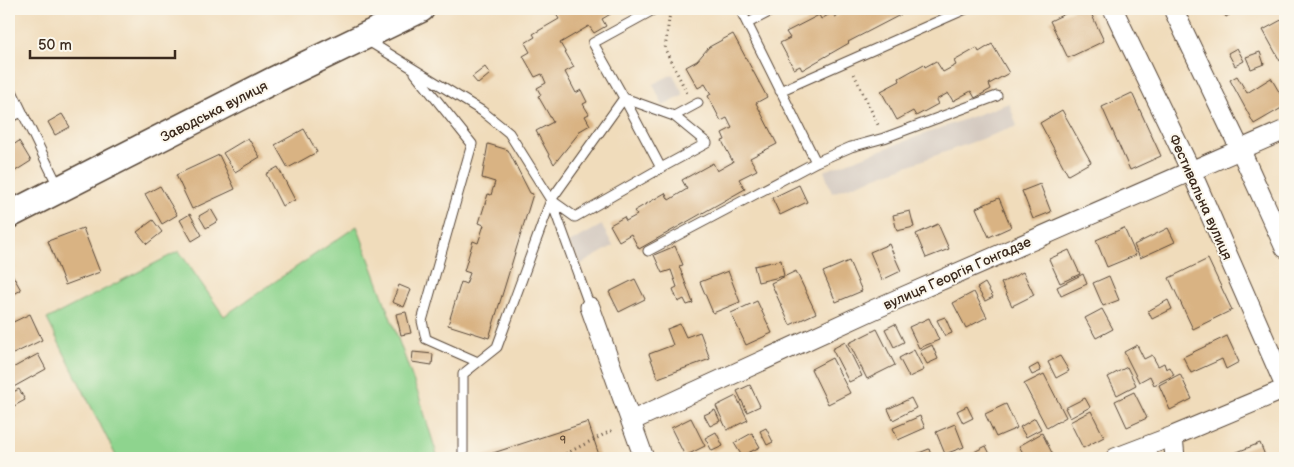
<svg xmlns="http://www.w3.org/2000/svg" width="1294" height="467" font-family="'Balsamiq Sans',sans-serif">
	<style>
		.industrial { fill: #cec2b9 }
		.green { fill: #8ed48e; stroke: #647f56 }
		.building { fill: #d9b383 }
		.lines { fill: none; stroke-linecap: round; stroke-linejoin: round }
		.lane-casing { stroke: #564536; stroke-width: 11 }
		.street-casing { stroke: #564536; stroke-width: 21 }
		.secondary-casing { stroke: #564536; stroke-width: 29 }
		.path { stroke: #564536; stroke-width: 3; stroke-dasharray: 1 4; stroke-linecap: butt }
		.lane { stroke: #fff; stroke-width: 9 }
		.street { stroke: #fff; stroke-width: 19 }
		.secondary { stroke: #fff; stroke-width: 26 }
		.labels { text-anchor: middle; stroke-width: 4; stroke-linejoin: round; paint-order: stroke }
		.number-label { font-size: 11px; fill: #624c37 }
		.street-label { font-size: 14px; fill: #3b2a1e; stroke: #fbf7ec }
	</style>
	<rect width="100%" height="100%" fill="#fbf7ec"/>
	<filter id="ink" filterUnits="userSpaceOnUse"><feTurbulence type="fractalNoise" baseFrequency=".02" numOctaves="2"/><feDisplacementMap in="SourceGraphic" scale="10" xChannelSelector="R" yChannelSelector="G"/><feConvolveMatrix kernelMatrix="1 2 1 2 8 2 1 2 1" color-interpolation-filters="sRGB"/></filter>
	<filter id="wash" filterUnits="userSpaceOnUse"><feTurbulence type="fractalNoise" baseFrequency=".0096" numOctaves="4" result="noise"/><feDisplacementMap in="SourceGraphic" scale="20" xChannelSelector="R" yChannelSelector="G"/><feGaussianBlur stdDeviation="1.12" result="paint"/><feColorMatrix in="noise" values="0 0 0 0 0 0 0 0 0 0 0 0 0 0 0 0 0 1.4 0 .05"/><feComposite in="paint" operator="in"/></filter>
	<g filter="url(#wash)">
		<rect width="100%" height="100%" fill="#f0dcbb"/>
		<path class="industrial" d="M673,74l11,21 -21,11 -10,-22z
			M1009,103l8,23 -185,67 -8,-22z
			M602,225l11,21 -32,18 -12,-21z"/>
		<path class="green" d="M357,226l62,170 19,62h-321l-70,-139 132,-68 45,65z"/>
		<g id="blocks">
			<path class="building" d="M553,9h66l-17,10 4,7 -12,7 -5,-7 -29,17 14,24 -9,5 11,21 5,-3 6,12 -4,2 6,10 -4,2 5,9 -12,7 1,1 -25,31 -18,-33 17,-9 -15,-26 3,-1 -4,-7 9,-5 -4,-9 -7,3 -12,-21 7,-4 -5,-9 10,-6 -2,-3 26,-15z
				M841,9h58l3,5 -54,28 1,1 -47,27 -2,-4 -6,3 -14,-26 10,-5 -4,-6 33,-17 2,4 11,-6 3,4 8,-4z
				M1075,9h14l15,32 -36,17 -18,-37z
				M1221,9h11l2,3 -8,5z
				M1285,18v41l-5,2 -17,-31z
				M733,34l34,63 -11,6 21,41 -27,14 7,12 -18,9 6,10 -106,60 -8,-15 -12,7 -9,-16 14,-8 2,4 11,-6 -3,-4 31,-18 4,7 18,-11 -5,-9 31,-17 4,8 16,-9 -11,-21 3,-1 -3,-7 10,-5 -5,-10 -6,3 -13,-25 3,-2 -6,-10 -7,4 -12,-21 11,-6 12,-14z
				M992,44l17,29 -20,11 2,5 -16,9 -4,-7 -18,10 -5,-8 -12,7 2,4 -22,12 -3,-5 -16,9 -16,-29 19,-10 -1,-3 25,-14 1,3 11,-6 7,11 13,-7 -2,-4 23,-13 2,4z
				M1237,48l7,13 -9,5 -7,-13z
				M1260,52l4,12 -13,5 -5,-12z
				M485,67l5,7 -12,10 -6,-7z
				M1237,76l10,17 24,-15 14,24v4l-31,18 -24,-44z
				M1132,93l29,63 -31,14 -28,-63z
				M1062,110l29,52 -23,13 -28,-52z
				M62,114l8,13 -15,8 -7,-13z
				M304,129l13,23 -29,16 -13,-23z
				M248,138l12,19 -25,15 -12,-19z
				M19,141l12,20 -22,14v-27z
				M488,144l20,6 22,43 3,1 -44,144 -41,-13 13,-43 5,2 4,-11 -6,-2 9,-30 5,2 6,-18 -5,-2 9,-29 3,1 4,-13 -13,-4z
				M219,155l16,34 -43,20 -16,-34z
				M278,167l17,33 -13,6 -16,-32z
				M1040,184l11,28 -18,7 -11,-28z
				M799,185l8,17 -27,13 -8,-17z
				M160,186l17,29 -15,9 -17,-30z
				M999,198l12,29 -22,10 -13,-29z
				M211,209l7,12 -12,7 -7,-12z
				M910,211l4,16 -17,4 -4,-16z
				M190,214l12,21 -10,6 -12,-21z
				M153,220l9,12 -15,12 -10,-12z
				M938,224l11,25 -23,9 -10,-24z
				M83,228l17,44 -35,13 -17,-44z
				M1124,228l12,27 -29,12 -11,-27z
				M1168,228l7,14 -35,16 -6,-13z
				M889,244l12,27 -19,9 -12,-28z
				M675,246l8,19 -4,1 14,37 -6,2 -3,-6 -6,3 -5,-13 4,-2 -6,-17 -9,3 -8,-18z
				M1069,250l11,24 -20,9 -11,-24z
				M1208,259l24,51 -39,19 -24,-51z
				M781,260l3,16 -26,6 -4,-16z
				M849,261l13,30 -26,11 -13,-30z
				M9,269l12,21 -12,7z
				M728,271l12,31 -27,11 -13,-31z
				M796,271l20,42 -26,12 -19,-42z
				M1023,272l11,23 -22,11 -11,-23z
				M1083,274l4,10 -26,12 -4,-9z
				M1109,276l10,24 -16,6 -10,-23z
				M635,279l10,20 -26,13 -10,-20z
				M985,283l8,14 -8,4 -8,-13z
				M399,285l12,5 -7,17 -12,-5z
				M974,292l13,25 -21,11 -13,-25z
				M1168,300l4,9 -20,10 -4,-8z
				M757,301l15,32 -26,12 -15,-32z
				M1102,309l11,20 -17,9 -11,-20z
				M406,312l5,21 -10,2 -5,-21z
				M30,314l12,26 -33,16v-32z
				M945,317l7,16 -7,3 -8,-16z
				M929,318l10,22 -20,8 -10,-21z
				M680,324l6,13 14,-5 10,27 -52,19 -9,-24 24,-9 -6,-16z
				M895,324l9,18 -10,5 -9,-18z
				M877,329l18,36 -28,14 -18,-36z
				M1227,336l12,26 -13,7 -4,-10 -31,14 -8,-16z
				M845,342l17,34 -13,6 -17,-33z
				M932,345l6,14 -11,5 -7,-13z
				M1137,345l7,14 8,-4 6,11 6,-3 2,6 4,-2 4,8 -20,10 -4,-9 -11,6 -15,-30z
				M914,350l10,20 -15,7 -10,-19z
				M413,352l20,2 -1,11 -20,-3z
				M38,354l8,15 -36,20 -1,-19z
				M1060,356l9,15 -13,7 -8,-16z
				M832,358l18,35 -22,11 -17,-35z
				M1038,364l3,7 -9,4 -3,-6z
				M1127,367l9,18 -19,10 -9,-18z
				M1044,374l22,43 -19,11 -23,-44z
				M1180,374l12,25 -22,11 -11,-25z
				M750,385l10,21 -13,6 -10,-21z
				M19,389l6,11 -11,6 -5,-12z
				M1134,392l13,26 -20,9 -12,-26z
				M736,396l12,24 -21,10 -11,-24z
				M911,398l5,10 -23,12 -5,-11z
				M1085,398l5,9 -20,11 -5,-10z
				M1006,404l11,24 -21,9 -11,-23z
				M967,406l6,12 -10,5 -6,-12z
				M715,410l5,11 -10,5 -6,-11z
				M1091,411l13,26 -21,11 -13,-26z
				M920,416l5,12 -27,12 -5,-12z
				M691,418l14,28 -20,10 -14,-28z
				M1035,418l6,11 -15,8 -6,-10z
				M588,422l12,36h-122z
				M955,424l9,23 -19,7 -9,-22z
				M766,428l7,14 -6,3 -7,-14z
				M716,432l7,14 -11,5 -7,-13z
				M752,433l8,14 -18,9 -8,-13z
				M1042,433l12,24 -28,1 -7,-12z
				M1260,443l6,15h-44z
				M986,446l6,12h-25l-1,-2z
				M929,449l3,9h-16l-2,-3z"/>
		</g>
	</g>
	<g filter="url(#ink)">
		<use href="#blocks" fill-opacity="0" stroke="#564536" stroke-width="1"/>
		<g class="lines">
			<defs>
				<path id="lane" d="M655,9l-62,34 31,55 50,18 33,27 -46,25
					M740,9l76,153
					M748,23l27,-14
					M365,39l117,72 27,22 42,67 -54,147 -34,27v84
					M415,73l57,71 -50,177 4,18 52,23
					M9,85l50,103
					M780,91l186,-82
					M624,98l37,70 -86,49 -24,-17z
					M674,116l24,-13
					M9,118l13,-6
					M551,200l39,107
					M648,251l168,-89 35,-15 33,-9 113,-42"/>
				<path id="street" d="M1113,9l78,162 94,215
					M1173,9l67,140 45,99
					M590,307l54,151
					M631,421l244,-112 410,-179
					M1173,436l2,22
					M1115,458l58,-22 112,-47"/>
				<path id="secondary" d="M9,215l263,-134 149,-72"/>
			</defs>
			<use href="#lane" class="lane-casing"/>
			<use href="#street" class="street-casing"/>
			<use href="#secondary" class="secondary-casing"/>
			<path class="path" d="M670,12l-5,37 23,46
				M854,74l25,53
				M557,458l58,-29"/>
			<use href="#lane" class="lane"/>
			<use href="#street" class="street"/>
			<use href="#secondary" class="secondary"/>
		</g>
	</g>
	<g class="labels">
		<g class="number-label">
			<text x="563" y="444">9</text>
		</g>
		<g class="street-label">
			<text transform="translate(214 111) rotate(-27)" y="5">Заводська вулиця</text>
			<text transform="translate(1201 197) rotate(66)" y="5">Фестивальна вулиця</text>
			<text transform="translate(957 273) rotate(-24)" y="5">вулиця Георгія Гонгадзе</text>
		</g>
	</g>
	<rect width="1294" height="467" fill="none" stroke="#fbf7ec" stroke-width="30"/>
	<path d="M30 50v8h145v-8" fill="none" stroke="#3b2a1e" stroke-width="2.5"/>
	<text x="38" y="50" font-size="15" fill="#3b2a1e" stroke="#fbf7ec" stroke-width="4" paint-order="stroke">50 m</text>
</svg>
